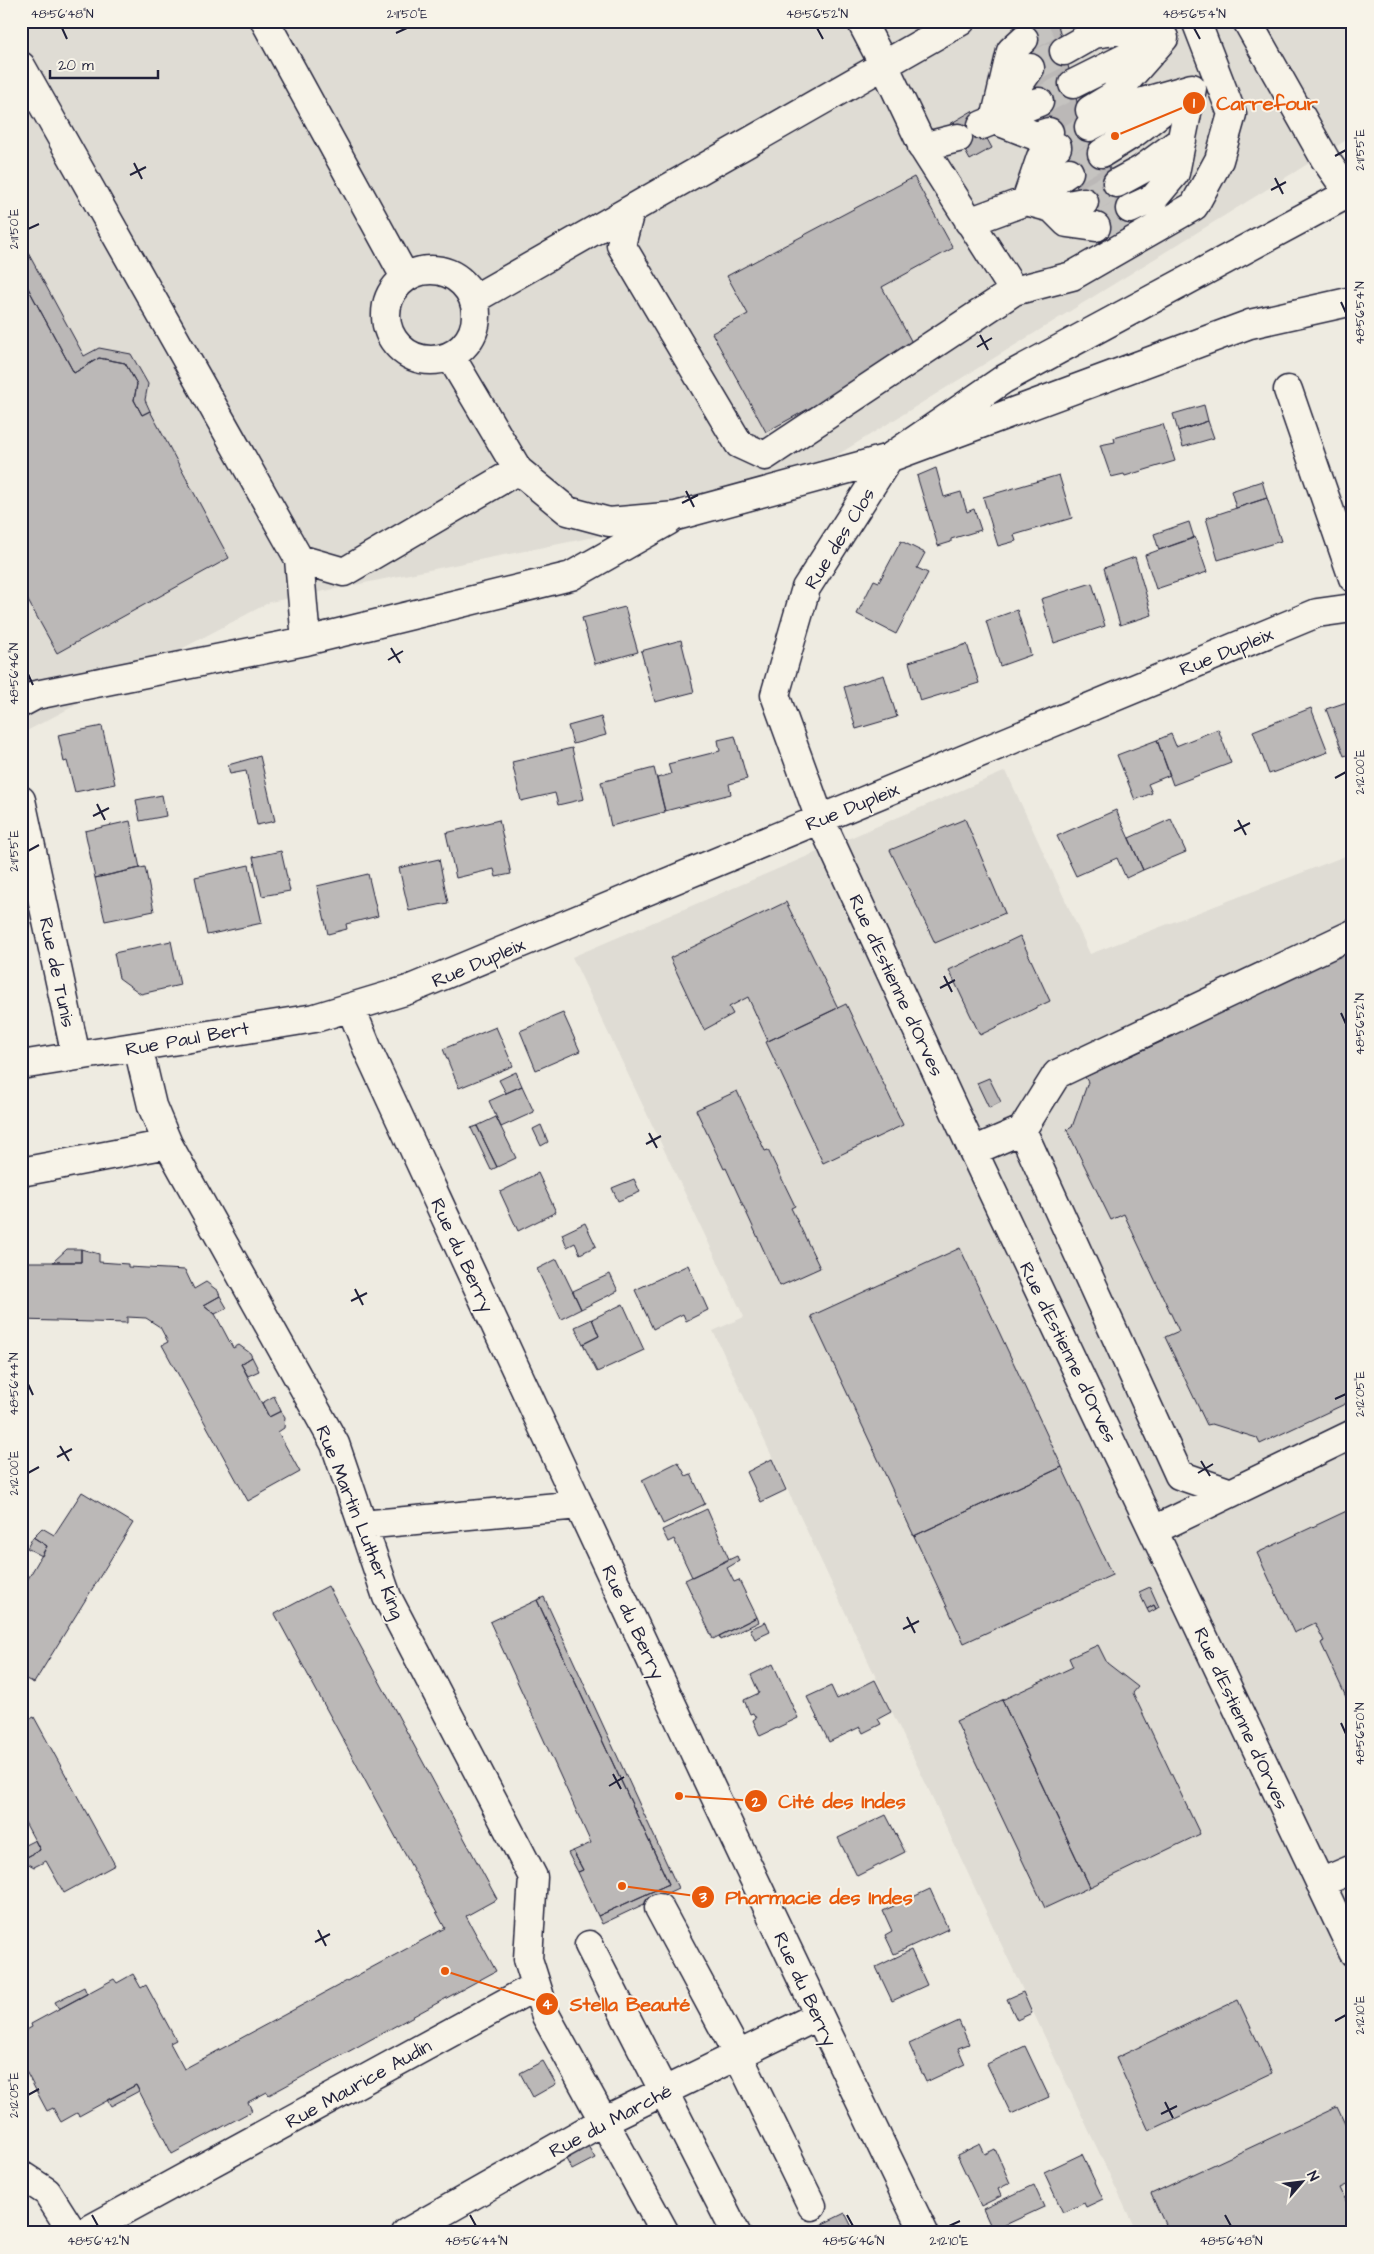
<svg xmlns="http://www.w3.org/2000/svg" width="1374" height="2254" font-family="'Architects Daughter',sans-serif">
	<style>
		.built { fill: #dfdcd4 }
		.building { fill: #bbb8b7; stroke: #22223b }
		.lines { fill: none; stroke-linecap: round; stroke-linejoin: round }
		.minor-tunnel { stroke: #c5c3c0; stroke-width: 28; stroke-dasharray: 28 14; stroke-linecap: butt }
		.minor-casing { stroke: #22223b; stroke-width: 31 }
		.minor { stroke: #f7f3e8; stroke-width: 28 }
		.ticks { fill: none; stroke: #22223b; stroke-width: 2 }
		.labels { text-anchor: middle; stroke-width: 4; stroke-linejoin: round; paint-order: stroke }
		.street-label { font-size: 19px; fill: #22223b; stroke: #f7f3e8 }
		.leader { fill: none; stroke: #e8590c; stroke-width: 2 }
		.callout-dot { fill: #e8590c; stroke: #f7f3e8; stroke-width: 2 }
		.mark-label { font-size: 15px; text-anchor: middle; font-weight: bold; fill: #fff }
		.callout-label { font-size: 20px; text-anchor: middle; font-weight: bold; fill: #e8590c; stroke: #f7f3e8; stroke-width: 4; stroke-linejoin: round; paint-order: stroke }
		.neatline { fill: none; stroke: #22223b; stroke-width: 2 }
		.ticks-label { font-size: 12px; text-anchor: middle; fill: #22223b }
	</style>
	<rect width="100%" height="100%" fill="#eeebe1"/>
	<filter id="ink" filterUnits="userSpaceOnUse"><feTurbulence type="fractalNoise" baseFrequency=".02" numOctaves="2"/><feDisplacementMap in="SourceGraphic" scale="10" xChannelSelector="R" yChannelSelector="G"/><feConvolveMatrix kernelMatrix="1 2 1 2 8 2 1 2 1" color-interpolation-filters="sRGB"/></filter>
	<g filter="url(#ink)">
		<path class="built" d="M21,21h1332v115l-595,368 -488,98 -249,132z
			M1006,771l84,183 263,-101v1380h-216l-424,-902 31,-14 -172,-360z"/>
		<path class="building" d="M1040,21h17l21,85 56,110 -34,17 -57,-113 -22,-89z
			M972,111l20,37 -22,12 -20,-36z
			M914,177l39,71 -71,39 34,63 -150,82 -54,-99 36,-19 -21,-38z
			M21,240l63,116 15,-8 32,6 17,30 -3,16 5,11 -8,4 -8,-15 3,-16 -12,-21 -26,-5 -25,15 -53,-98z
			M21,275l53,98 25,-15 26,5 12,21 -3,16 8,15 8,-4 79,147 -172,95 -36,-65z
			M1204,405l4,16 -30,10 -5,-17z
			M1208,421l6,17 -31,9 -5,-16z
			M1163,424l12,37 -50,15 -1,-2 -13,3 -11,-32 15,-3 -1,-4z
			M936,468l8,29 17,-5 6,20 7,-3 7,21 -30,9v3l-13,4 -21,-70z
			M1059,475l13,43 -58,17 2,6 -18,5 -15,-49z
			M1262,481l5,17 -31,10 -5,-17z
			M1267,498l14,43 -63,19 -12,-42z
			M1189,522l5,16 -35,12 -5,-16z
			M1195,537l12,35 -51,17 -11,-34z
			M901,541l24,12 -8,15 11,5 -32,61 -39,-20 17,-34 5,2z
			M1135,557l17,58 -32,10 -16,-57z
			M1092,583l13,43 -51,17 -13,-44z
			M625,607l13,45 -43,12 -13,-46z
			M1017,610l14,45 -31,11 -14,-45z
			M681,640l13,52 -39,10 -14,-51z
			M967,644l12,39 -59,18 -11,-39z
			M884,675l13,42 -41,12 -12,-42z
			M1353,700v53l-9,3 -18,-47z
			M1311,708l17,44 -59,22 -16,-43z
			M601,717l5,18 -33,9 -5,-18z
			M102,726l13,58 -40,8 -8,-31 -3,1 -6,-27z
			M1218,729l13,34 -58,22 -16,-45 14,-6 5,12z
			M735,736l12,43 -18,5 2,10 -66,17 -8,-33 14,-4 -3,-10 52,-13 -2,-11z
			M1157,740l13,35 -22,9 4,9 -17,7 -18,-45z
			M572,748l12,51 -26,6 -3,-12 -34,8 -9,-39z
			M260,756l15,65 -18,4 -11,-54 -16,3 -2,-9z
			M654,768l11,44 -54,14 -10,-44z
			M162,795l4,21 -26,5 -4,-21z
			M1116,810l27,60 -17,8 -9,-20 -41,18 -19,-40z
			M965,819l40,94 -70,30 -45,-93z
			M1171,819l15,33 -43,18 -14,-32z
			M499,820l12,54 -15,3 -2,-8 -38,9 -10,-45z
			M130,821l10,47 -45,10 -10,-47z
			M281,851l9,40 -28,5 -9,-39z
			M439,859l9,44 -39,8 -10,-43z
			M249,865l13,58 -55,12 -12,-58z
			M145,867l9,44 -49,10 -10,-43z
			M368,874l10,42 -32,8 1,5 -19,5 -11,-48z
			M786,902l52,106 -70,33 -20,-44 -19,10 4,7 -29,16 -34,-72z
			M1020,936l30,65 -70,34 -31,-65z
			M171,941l9,44 -39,9 -22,-16 -5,-25z
			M1353,950v456l-3,2 -3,-5 -87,41 -3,-6 -45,-14 -5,1 -42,-88 14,-6 -55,-117 -13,6 -44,-90 5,-3 16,-45 -3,-5 89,-41v-3z
			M846,1004l57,121 -80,38 -57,-121z
			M563,1013l17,38 -44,19 -16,-39z
			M496,1027l17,39 -54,22 -16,-39z
			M516,1072l6,14 -16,7 -7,-13z
			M989,1078l12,24 -12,6 -12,-25z
			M522,1086l12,26 -33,15 -12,-26z
			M737,1091l28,60 3,-1 27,56 -4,2 29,60 -40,18 -54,-118 -2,1 -28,-59z
			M496,1117l20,41 -19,9 -20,-41z
			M541,1125l7,17 -7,4 -8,-17z
			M477,1126l20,41 -6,3 -20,-42z
			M538,1173l18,39 -38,19 -18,-39z
			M634,1179l6,13 -22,9 -6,-13z
			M585,1223l11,23 -16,8 -5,-11 -8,4 -5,-13z
			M960,1248l102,219 -148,69 -103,-220z
			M67,1249h14v13h-28z
			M81,1249l18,5v8l29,2v3l57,3 9,19 12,-7 12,9 2,5 -16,9 11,9 18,34 6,-3 11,8 2,4 -11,7 28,53 12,-6 4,6 -1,11 -6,4 22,40 -52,29 -86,-156 6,-3 -8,-15 -14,-9 -19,-1v6l-106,-3v-58h60z
			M557,1259l24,50 -20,10 -24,-50z
			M688,1265l20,45 -22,11 -3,-7 -30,15 -18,-39z
			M610,1274l8,17 -37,18 -8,-18z
			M220,1296l7,12 -12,6 -11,-9z
			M623,1304l21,46 -47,22 -14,-28 16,-8 -7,-17z
			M592,1319l7,17 -16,8 -8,-17z
			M252,1357l7,14 -11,5 -7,-12z
			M274,1396l7,15 -12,6 -7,-14z
			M772,1459l14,31 -25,12 -14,-30z
			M678,1462l8,14 5,-2 14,30 -42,20 -21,-44z
			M1062,1467l50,108 -148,68 -50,-107z
			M82,1492l51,31 -99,160 -10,-5 -3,4v-91l26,-45 -14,-9 9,-9 12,7z
			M1353,1508v204l-32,-69 3,-2 -9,-18 -21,10 -37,-80z
			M707,1509l22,50 -37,18 -18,-38 -6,3 -6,-12z
			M33,1537l14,9 -5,10 -15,-8z
			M737,1556l2,5 -12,7 7,14 5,-2 18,37 -44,22 -28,-59z
			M328,1586l169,313 -31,17 30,55 -227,124 -2,-3 -19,10 4,9 -80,43 -36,-69 -57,31 -2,-3 -16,9 -8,-14 -6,3 -26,-49v-10l3,-1 -3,-5v-13l11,-6 -1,-3 83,-45 3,4 16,-9 8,14 5,-3 30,55 -6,3 14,26 261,-141 -170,-314z
			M1150,1587l9,20 -3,2 -2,-4 -7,4 -8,-17z
			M544,1597l134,291 -76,36 -4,-8 71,-32 -132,-284z
			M537,1600l132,284 -71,32 -20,-44 5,-2 -10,-19 18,-8 -101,-221z
			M1154,1605l2,4 -7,4 -2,-4z
			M757,1617l2,5 -38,18 -2,-4z
			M766,1622l4,10 -15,7 -5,-10z
			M1098,1645l9,18 31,24 -5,6 67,141 -110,53 -88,-187 71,-33 -4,-9z
			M773,1664l25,54 -38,18 -7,-16 3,-2 -3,-5 -3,1 -6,-14 15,-7 -8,-18z
			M875,1680l16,32 -13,7 3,5 -18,9 -3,-6 -31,15 -22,-45 24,-11 6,13z
			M1002,1700l88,187 -45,21 -89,-187z
			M21,1717l3,5 10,-5 81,148 -51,28 -18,-32 -12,6 -7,-4 -2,-5 15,-8 -19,-35z
			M886,1815l19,37 -48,24 -19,-38z
			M35,1840l5,10 -15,8 -4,-11z
			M573,1851l10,19 -5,2 -10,-19z
			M930,1889l18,40 -54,25 -9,-19 7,-4 -9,-20z
			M911,1950l16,35 -35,16 -16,-34z
			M84,1987l3,7 -28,15 -4,-7z
			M1023,1992l9,21 -15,7 -10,-21z
			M1238,2000l34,73 -123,58 -33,-73z
			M959,2021l10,23 -11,4 7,16 -39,18 -17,-38z
			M1025,2046l24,51 -38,17 -24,-50z
			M543,2061l13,23 -23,13 -13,-24z
			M136,2085l3,6 -28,15 -4,-6z
			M1337,2107l16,34v41l-13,6 13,28v17h-184l-18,-39z
			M583,2137l12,21 -23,12 -11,-20z
			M980,2144l5,10 10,-5 15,34 -12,6 3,7 -20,10 -24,-51z
			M1082,2154l21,45 -17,8 -2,-4 -21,10 -19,-41z
			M1034,2185l10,22 -41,19 3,7h-12l-11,-24z
			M845,2213l10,20h-51z"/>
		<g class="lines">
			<path class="minor-tunnel" d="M1024,39l32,-18
				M1030,68l34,-17
				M1039,102l34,-18
				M1057,147l32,-20
				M1069,172l33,-19
				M1084,202l33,-19
				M1096,227l34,-18"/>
			<defs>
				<path id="minor" d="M265,21l140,256
					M861,21l23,44 41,86 89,140
					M1247,21l78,138 28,40
					M1064,51l30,-17 44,-6
					M21,66l278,493 45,13 174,-102
					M1073,84l78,-39
					M1004,106l26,-38
					M1090,110l23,-14 51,-58 -43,-17
					M995,120l16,-69 13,-12
					M995,120l41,16 13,-4
					M982,125l57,-23
					M1089,127l40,-21 63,-18 -17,85 -21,25 -24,11
					M922,147l36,-9
					M1057,147l-16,10 -15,44 26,7 32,-6
					M1102,153l32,-20 48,-37
					M1117,183l24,-13 41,-30
					M1353,191l-349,188 -115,79 -83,130 -31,107 45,124 153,332 380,801
					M1052,208l15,15 29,4
					M630,211l-9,34 118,199 26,12 249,-165 58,-15 122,-70 25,-46 13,-46 -36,-93
					M969,222l57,-21 43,-29
					M386 315a45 45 0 1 1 90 0a45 45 0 1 1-90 0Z
					M474,299l487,-278
					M451,357l67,113 50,41 41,11 67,-6 213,-58 361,-134 103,-23
					M1288,390l65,188
					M299,559l7,82
					M21,703l15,-8 270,-54 265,-65 97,-55
					M21,800l55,256
					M351,1008l17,42c183,395 365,791 556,1183
					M138,1047l14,59 16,38
					M21,1065l294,-47 93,-28 909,-377 36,-5
					M1022,1130l157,345 52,18
					M973,1151l49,-21 35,-56 296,-140
					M21,1172l147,-28 167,300 52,153 146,280 -5,82 18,57 119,217
					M362,1525l217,-20
					M1154,1530l199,-96
					M1320,1883l33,-14
					M659,1908l79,147 74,151
					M589,1945l147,288
					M21,2175l26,17 26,41
					M83,2233l453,-247
					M406,2233l199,-113 213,-104"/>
			</defs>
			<use href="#minor" class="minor-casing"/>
			<use href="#minor" class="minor"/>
		</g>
	</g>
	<path class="ticks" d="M62,28l5,11M817,28l6,11M1194,28l6,11M396,33l11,-5M1335,156l11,-6M134,163l8,16M130,175l16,-8M1275,178l8,16M1271,190l15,-8M28,229l11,-5M1341,302l5,11M980,335l8,15M977,347l15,-9M686,491l8,16M682,503l16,-8M391,648l9,15M388,660l15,-9M28,674l5,11M1335,778l11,-6M97,804l8,16M93,816l16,-8M1238,820l8,15M1234,831l16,-8M28,851l11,-6M944,976l8,16M940,988l15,-8M1341,1013l5,11M649,1133l8,15M646,1144l15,-8M355,1289l8,16M351,1301l16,-8M28,1384l5,11M1335,1399l11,-5M60,1446l9,15M57,1457l15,-8M1201,1461l9,15M28,1473l11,-6M1198,1473l15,-9M907,1617l8,16M903,1629l16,-8M1341,1723l5,11M613,1774l8,15M609,1786l15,-9M318,1930l8,16M315,1942l15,-8M1335,2021l11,-6M28,2095l11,-6M1165,2102l8,16M1161,2114l16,-8M92,2215l6,11M470,2215l6,11M847,2215l6,11M1225,2215l6,11M949,2226l11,-5"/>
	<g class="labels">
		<g class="street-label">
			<text transform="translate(839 538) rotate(-58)" y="7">Rue des Clos</text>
			<text transform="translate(1226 651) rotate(-22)" y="7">Rue Dupleix</text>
			<text transform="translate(852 806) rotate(-22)" y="7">Rue Dupleix</text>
			<text transform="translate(478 962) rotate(-23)" y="7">Rue Dupleix</text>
			<text transform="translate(58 972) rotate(78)" y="7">Rue de Tunis</text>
			<text transform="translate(897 985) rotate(65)" y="7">Rue d'Estienne d'Orves</text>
			<text transform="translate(187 1038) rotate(-10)" y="7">Rue Paul Bert</text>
			<text transform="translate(463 1255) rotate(65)" y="7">Rue du Berry</text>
			<text transform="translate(1069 1352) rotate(64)" y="7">Rue d'Estienne d'Orves</text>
			<text transform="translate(361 1522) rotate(68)" y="7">Rue Martin Luther King</text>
			<text transform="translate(634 1622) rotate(65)" y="7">Rue du Berry</text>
			<text transform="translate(1242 1718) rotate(65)" y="7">Rue d'Estienne d'Orves</text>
			<text transform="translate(806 1989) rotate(65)" y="7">Rue du Berry</text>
			<text transform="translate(358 2083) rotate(-29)" y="7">Rue Maurice Audin</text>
			<text transform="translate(610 2120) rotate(-28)" y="7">Rue du Marché</text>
		</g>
	</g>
	<path class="leader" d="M1115 136L1194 103M679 1796L756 1801M622 1886L703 1897M445 1971L547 2004"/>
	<g class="callout-dot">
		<circle cx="1115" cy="136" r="5"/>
		<circle cx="679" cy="1796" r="5"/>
		<circle cx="622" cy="1886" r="5"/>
		<circle cx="445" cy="1971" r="5"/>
		<circle cx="1194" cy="103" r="12"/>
		<circle cx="756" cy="1801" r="12"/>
		<circle cx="703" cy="1897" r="12"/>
		<circle cx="547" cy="2004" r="12"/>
	</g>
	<g class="mark-label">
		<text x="1194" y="108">1</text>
		<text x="756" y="1807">2</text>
		<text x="703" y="1902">3</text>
		<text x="547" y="2009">4</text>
	</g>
	<g class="callout-label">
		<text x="1267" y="110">Carrefour</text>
		<text x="842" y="1808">Cité des Indes</text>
		<text x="819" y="1904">Pharmacie des Indes</text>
		<text x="630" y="2011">Stella Beauté</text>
	</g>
	<rect width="1374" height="2254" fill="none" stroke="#f7f3e8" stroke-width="55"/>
	<g transform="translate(1302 2182) rotate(62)" stroke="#f7f3e8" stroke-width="4" paint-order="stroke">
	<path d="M0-4L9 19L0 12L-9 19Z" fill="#22223b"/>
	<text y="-8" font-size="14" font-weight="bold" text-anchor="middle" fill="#22223b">N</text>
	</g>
	<path d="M50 70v8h108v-8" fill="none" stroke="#22223b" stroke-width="2.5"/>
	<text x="58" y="70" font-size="15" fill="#22223b" stroke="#f7f3e8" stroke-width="4" paint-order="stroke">20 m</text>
	<rect x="28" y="28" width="1318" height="2198" class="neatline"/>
	<g class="ticks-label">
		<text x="62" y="18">48°56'48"N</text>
		<text x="407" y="18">2°11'50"E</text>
		<text x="817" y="18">48°56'52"N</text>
		<text x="1194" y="18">48°56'54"N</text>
		<text transform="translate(1360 150) rotate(-90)" y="4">2°11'55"E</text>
		<text transform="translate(14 229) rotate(-90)" y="4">2°11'50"E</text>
		<text transform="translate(1360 313) rotate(-90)" y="4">48°56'54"N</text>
		<text transform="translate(14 674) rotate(-90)" y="4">48°56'46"N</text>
		<text transform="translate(1360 772) rotate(-90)" y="4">2°12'00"E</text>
		<text transform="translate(14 851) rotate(-90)" y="4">2°11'55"E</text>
		<text transform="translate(1360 1024) rotate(-90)" y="4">48°56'52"N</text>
		<text transform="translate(14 1384) rotate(-90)" y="4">48°56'44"N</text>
		<text transform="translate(1360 1394) rotate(-90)" y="4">2°12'05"E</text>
		<text transform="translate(14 1473) rotate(-90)" y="4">2°12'00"E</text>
		<text transform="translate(1360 1734) rotate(-90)" y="4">48°56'50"N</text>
		<text transform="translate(1360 2015) rotate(-90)" y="4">2°12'10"E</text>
		<text transform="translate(14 2095) rotate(-90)" y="4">2°12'05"E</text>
		<text x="98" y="2245">48°56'42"N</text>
		<text x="476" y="2245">48°56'44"N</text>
		<text x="853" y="2245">48°56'46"N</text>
		<text x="949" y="2245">2°12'10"E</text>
		<text x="1231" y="2245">48°56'48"N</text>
	</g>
</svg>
